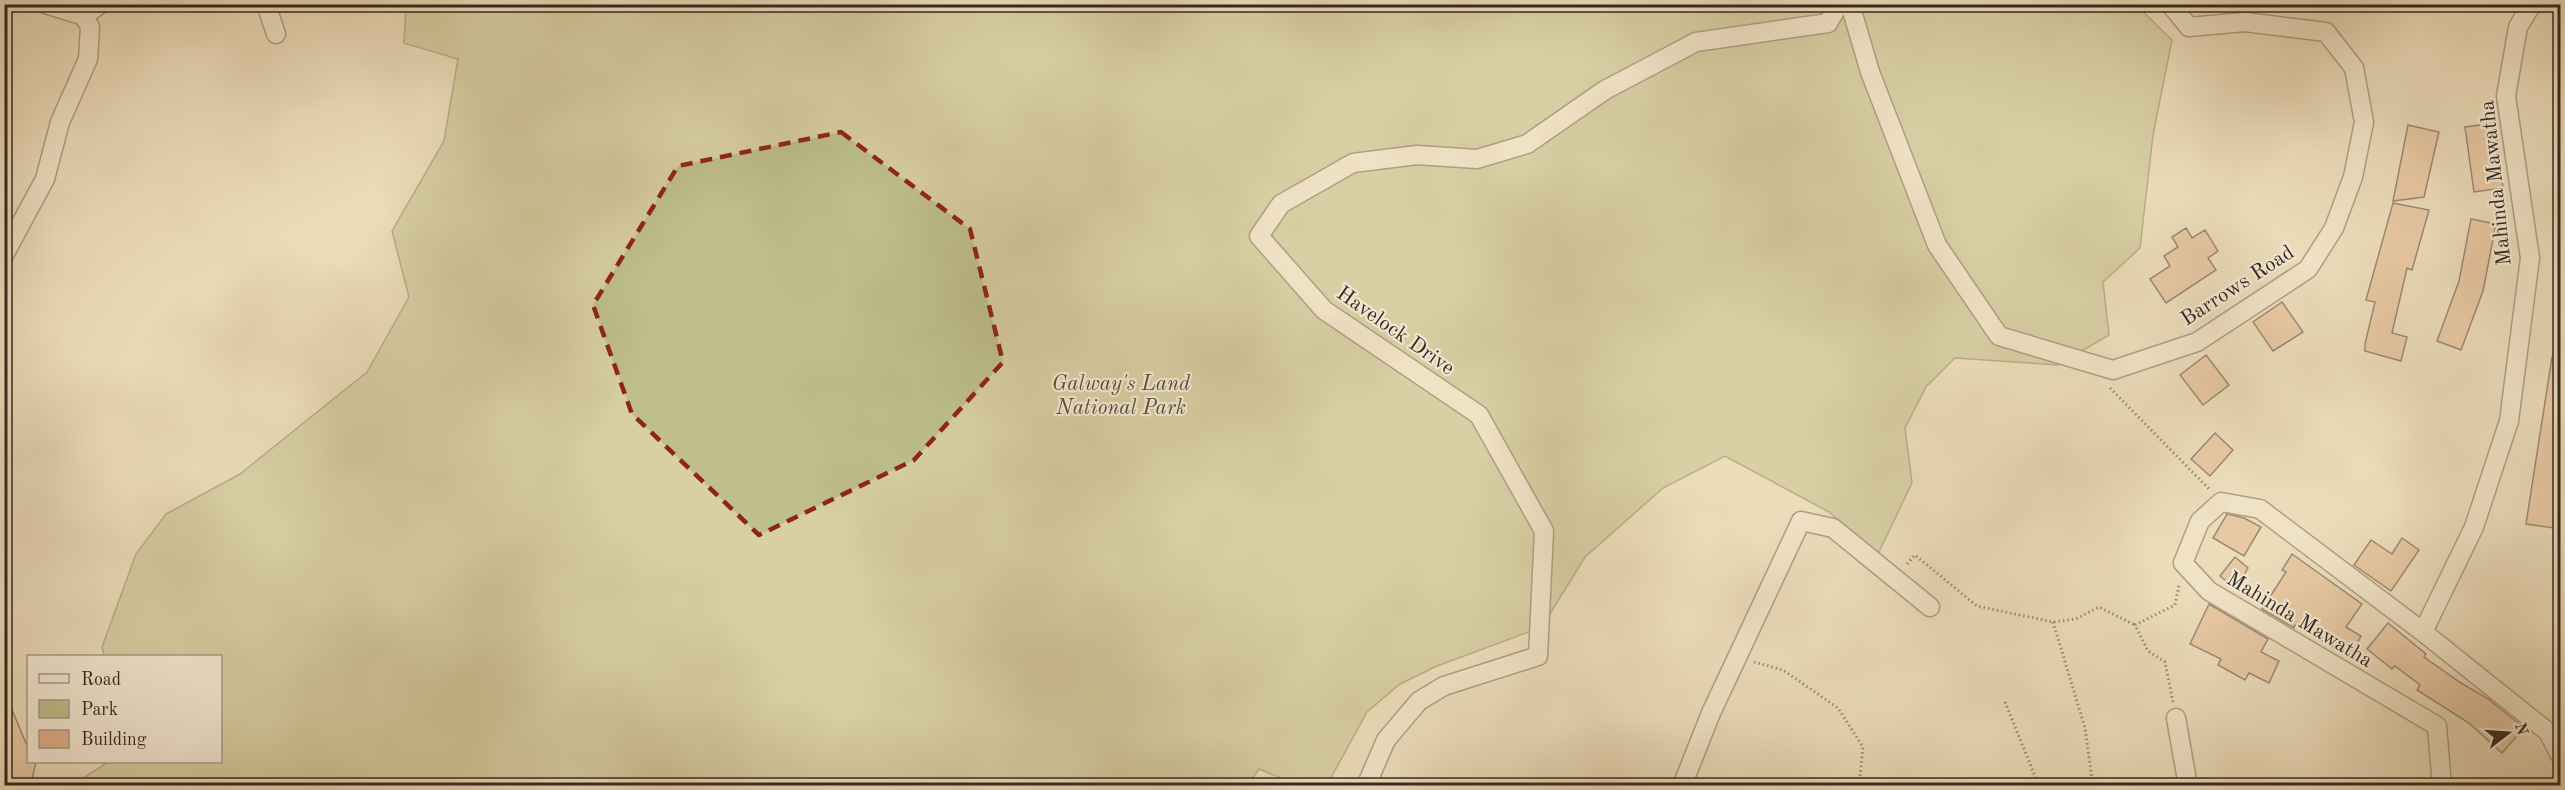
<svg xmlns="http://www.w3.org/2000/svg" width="2565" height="790" font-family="'Old Standard TT',serif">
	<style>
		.green { fill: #bebf8b; stroke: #797456; stroke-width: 1.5 }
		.building { fill: #e2b18b; stroke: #342920; stroke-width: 1.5 }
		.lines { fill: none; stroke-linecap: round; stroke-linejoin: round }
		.minor-casing { stroke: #625646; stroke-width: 21 }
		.path { stroke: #342920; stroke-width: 3; stroke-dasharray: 1.5 3; stroke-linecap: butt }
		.minor { stroke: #f3e8d2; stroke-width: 18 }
		.marked { fill: none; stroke: #8f2418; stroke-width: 4.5; stroke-dasharray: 12 8; stroke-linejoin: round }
		.labels { text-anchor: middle; stroke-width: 4.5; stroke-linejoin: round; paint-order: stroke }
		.street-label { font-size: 21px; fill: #342920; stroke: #f3e8d2 }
		.park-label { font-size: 21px; font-style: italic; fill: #564e3b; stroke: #f3e8d2 }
	</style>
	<rect width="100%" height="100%" fill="#ecdcba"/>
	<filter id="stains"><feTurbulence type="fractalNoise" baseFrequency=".00333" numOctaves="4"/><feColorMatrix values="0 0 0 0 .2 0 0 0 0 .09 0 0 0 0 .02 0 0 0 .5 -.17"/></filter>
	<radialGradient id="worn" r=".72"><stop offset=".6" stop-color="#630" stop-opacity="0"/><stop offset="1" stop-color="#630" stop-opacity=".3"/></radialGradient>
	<path class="green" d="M2135,4l37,36 -19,95 -13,113 -37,34 6,53 -51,30 -103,-7 -29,29 -21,41 7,55 -35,73 -48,-44 -104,-56 -62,32 -78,69 -43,70 -105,39 -37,18 -33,28 -40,73h-29l-39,-16 -12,17h-1176l37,-24h112v-106h-116l-2,-9 34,-93 30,-40 74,-40 127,-102 42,-75 -17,-66 52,-90 14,-82 -54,-16 2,-38z"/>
	<path class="building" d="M2495,123l8,65 -29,4 -9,-65z
		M2408,125l31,7 -15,65 -31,4z
		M2393,203l36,7 -17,60 -5,-2 -15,65 15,4 -6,24 -36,-10v-7l10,-42 -9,-2z
		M2471,219l25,5 -13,67 -22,59 -24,-9 22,-60z
		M2186,228l6,10 13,-8 13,21 -10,7 8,12 -50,33 -16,-24 20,-13 -6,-10 14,-9 -6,-10z
		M2282,302l21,30 -30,19 -20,-29z
		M2206,355l23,30 -26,20 -23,-30z
		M2552,357l8,1v171l-34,-5z
		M2215,433l18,17 -23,26 -19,-17z
		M2227,514l17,4 17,9 -17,29 -31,-18z
		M2402,538l17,12 -28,41 -37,-26 17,-25 21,14z
		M2292,554l70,50 -16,23 15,9 -11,20 -55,-31 -1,3 -32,-19 24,-37 -4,-2z
		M2235,557l13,11 -12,21 -16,-13z
		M2209,604l59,35 -7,13 18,9 -10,22 -20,-10 -4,7 -27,-15 3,-6 -31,-15z
		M2388,623l38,31 -2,3 37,26 26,15 37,30 -22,25 -33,-30 -52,-33 3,-5 -25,-19 -3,3 -25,-20z
		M4,691l24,57v14h8l-5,22h-27z"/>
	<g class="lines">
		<defs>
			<path id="minor" d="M266,4l10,30
				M1850,4l20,68 67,173 62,91 114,34 84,-28 111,-73 26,-41 19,-51 11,-55 -10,-54 -28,-36 -81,-10 -56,5 -19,-23
				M84,16l16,-12
				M4,255l41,-76 15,-57 28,-63 2,-32 -6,-11 -39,-12
				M2423,632l51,-105 35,-106 21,-163 -24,-162 12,-69 14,-23
				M2176,718l12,68
				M1366,786l20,-46 33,-39 25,-15 94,-30 6,-125 -65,-116 -155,-105 -65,-74 22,-32 72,-41 64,-8 60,4 50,-15 78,-54 91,-48 132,-19 11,-19
				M1682,786l29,-73 90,-192 32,7 97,79
				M2442,786l-5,-60 -228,-135 -26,-28 17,-42 21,-19 39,7 163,123 125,100 12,23"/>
		</defs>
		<use href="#minor" class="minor-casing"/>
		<path class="path" d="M2110,388l100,102
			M1907,564l8,-9 62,51 76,16 23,-3 23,-12 36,18
			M2053,622l32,106 8,58
			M1754,662l29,8 55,38 25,39 -4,39
			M2005,702l34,84
			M2173,702l-8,-40 -17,-11 -13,-26 40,-20 4,-20
			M2227,786h150"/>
		<use href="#minor" class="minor"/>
	</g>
	<path d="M0 0H2565V790H0ZM841,132l129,97 33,133 -89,98 -155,75 -127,-121 -39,-109 85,-139z" fill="#ecdcba" fill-opacity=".55" fill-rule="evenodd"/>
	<path class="marked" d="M841,132l129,97 33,133 -89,98 -155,75 -127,-121 -39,-109 85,-139z"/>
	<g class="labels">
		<g class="street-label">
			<text transform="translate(2495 183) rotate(-96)" y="7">Mahinda Mawatha</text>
			<text transform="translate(2237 285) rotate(-33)" y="7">Barrows Road</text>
			<text transform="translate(1396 330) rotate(35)" y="7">Havelock Drive</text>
			<text transform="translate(2300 619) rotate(31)" y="7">Mahinda Mawatha</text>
		</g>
		<g class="park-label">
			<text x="1121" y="390">Galway's Land<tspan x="1121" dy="24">National Park</tspan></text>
		</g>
	</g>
	<rect width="2565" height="790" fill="none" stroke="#ecdcba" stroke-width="24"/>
	<rect x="6" y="6" width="2553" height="778" fill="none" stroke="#342920" stroke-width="3"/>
	<rect x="12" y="12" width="2541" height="766" fill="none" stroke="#342920" stroke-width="1.5"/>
	<rect x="27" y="655" width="195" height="108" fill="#f3e8d2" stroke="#a79c8b" stroke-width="1.5"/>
	<rect x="39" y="674" width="30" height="9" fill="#f3e8d2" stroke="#a79c8b" stroke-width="1.5"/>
	<text x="81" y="685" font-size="18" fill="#342920">Road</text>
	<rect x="39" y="700" width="30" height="18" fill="#bebf8b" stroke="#a79c8b" stroke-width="1.5"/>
	<text x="81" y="715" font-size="18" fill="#342920">Park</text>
	<rect x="39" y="730" width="30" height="18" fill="#e2b18b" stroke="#a79c8b" stroke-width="1.5"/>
	<text x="81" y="745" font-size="18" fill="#342920">Building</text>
	<g transform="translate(2508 733) rotate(73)" stroke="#f3e8d2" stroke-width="4.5" paint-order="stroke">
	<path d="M0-4.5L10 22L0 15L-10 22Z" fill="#342920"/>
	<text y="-9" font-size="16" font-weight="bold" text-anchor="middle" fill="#342920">N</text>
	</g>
	<rect width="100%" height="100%" filter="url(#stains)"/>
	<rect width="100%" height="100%" fill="url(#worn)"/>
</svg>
